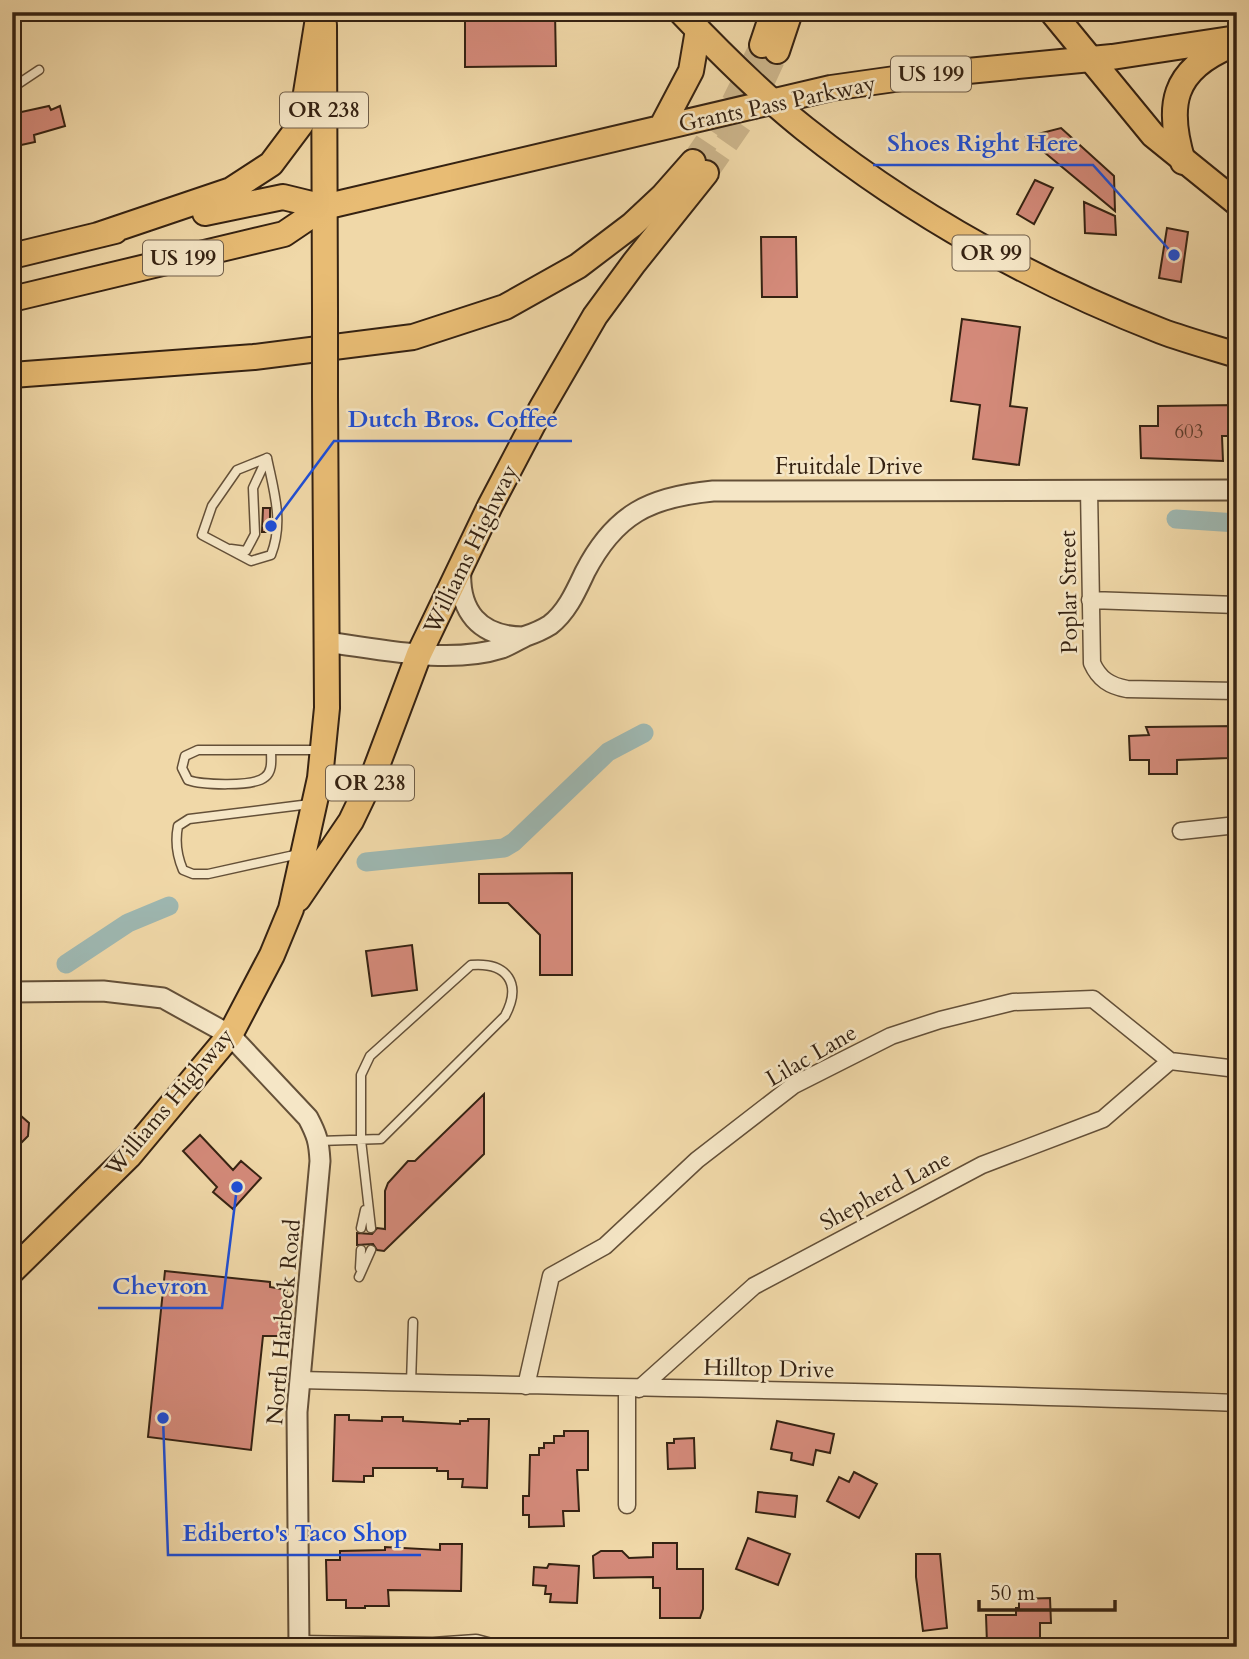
<svg xmlns="http://www.w3.org/2000/svg" width="1249" height="1659" font-family="Cardo,serif">
	<style>
		.lines { fill: none; stroke-linecap: round; stroke-linejoin: round }
		.canal { stroke: #9eb8b2; stroke-width: 19 }
		.building { fill: #d48a7a; stroke: #352212; stroke-width: 2 }
		.primary-tunnel { stroke: #cbb48a; stroke-width: 24; stroke-dasharray: 24 12; stroke-linecap: butt }
		.trunk-tunnel { stroke: #cbb48a; stroke-width: 24; stroke-dasharray: 24 12; stroke-linecap: butt }
		.service-casing { stroke: #645038; stroke-width: 11 }
		.minor-casing { stroke: #645038; stroke-width: 19 }
		.tertiary-casing { stroke: #645038; stroke-width: 23 }
		.primary-casing { stroke: #352212; stroke-width: 28 }
		.trunk-casing { stroke: #352212; stroke-width: 28 }
		.service { stroke: #f5e6c6; stroke-width: 8 }
		.minor { stroke: #f5e6c6; stroke-width: 16 }
		.tertiary { stroke: #f5e6c6; stroke-width: 19 }
		.primary { stroke: #e8bc74; stroke-width: 24 }
		.trunk { stroke: #e8bc74; stroke-width: 24 }
		.primary-bridge-casing { stroke: #352212; stroke-width: 28; stroke-linecap: butt }
		.primary-bridge { stroke: #e8bc74; stroke-width: 24 }
		.labels { text-anchor: middle; stroke-width: 5; stroke-linejoin: round; paint-order: stroke }
		.number-label { font-size: 19px; fill: #5d3c2c }
		.shield { fill: #f5e6c6; stroke: #6f5d48; stroke-width: 2 }
		.shield-label { font-size: 21px; font-weight: bold; fill: #352212 }
		.street-label { font-size: 23px; fill: #352212; stroke: #f5e6c6 }
		.leader { fill: none; stroke: #1d4ed8; stroke-width: 2.5 }
		.callout-dot { fill: #1d4ed8; stroke: #f5e6c6; stroke-width: 2.5 }
		.callout-label { font-size: 24px; text-anchor: middle; font-weight: bold; fill: #1d4ed8; stroke: #f5e6c6; stroke-width: 5; stroke-linejoin: round; paint-order: stroke }
	</style>
	<rect width="100%" height="100%" fill="#f0d8a8"/>
	<filter id="stains"><feTurbulence type="fractalNoise" baseFrequency=".00286" numOctaves="4"/><feColorMatrix values="0 0 0 0 .2 0 0 0 0 .09 0 0 0 0 .02 0 0 0 .5 -.17"/></filter>
	<radialGradient id="worn" r=".72"><stop offset=".6" stop-color="#630" stop-opacity="0"/><stop offset="1" stop-color="#630" stop-opacity=".3"/></radialGradient>
	<g class="lines">
		<path class="canal" d="M1176,519l61,4
			M366,862l138,-14 10,-6 94,-90 36,-19
			M66,964l62,-41 41,-17"/>
	</g>
	<path class="building" d="M465,12h90l1,54 -91,1z
		M49,106l2,4 9,-4 5,20 -31,9 1,7 -23,5v-33z
		M1061,128l53,48 1,35 -89,-74z
		M1035,180l18,8 -19,36 -17,-10z
		M1084,202l31,14 1,19 -31,-2z
		M1167,228l21,4 -7,50 -22,-4z
		M761,237h35l1,60h-35z
		M962,319l58,8 -10,79 17,2 -8,57 -46,-6 7,-54 -29,-4z
		M1237,405v31h-15l1,25 -82,-3 -1,-32h18v-20z
		M263,508h7v24h-8z
		M1237,726v22h-9v10l-51,2v14h-28v-14h-19l-1,-24 20,-1 -3,-8z
		M572,873v102h-32v-40l-32,-32h-29v-29z
		M412,945l5,45 -45,6 -6,-45z
		M484,1094v60l-100,97 -7,-1 -4,-6 -16,1v-12l15,1 5,-6 8,1v-38l3,-8 20,-22h7z
		M12,1108l17,15 -1,13 -16,16z
		M200,1135l33,35 8,-9 20,17 -28,31 -20,-17 4,-5 -34,-36z
		M165,1271l105,11v5l17,3 -6,46h-18l-12,114 -103,-13z
		M335,1415h14v5l33,1v-4h21v4l57,3v-3h8v-2h21l-2,69 -25,-1 1,-8h-15v-8h-11v-3h-64v8h-9v6l-31,-1z
		M777,1421l57,13 -4,19 -14,-3 -3,15 -22,-5 1,-7 -21,-4z
		M564,1431h24v39h-11l2,41h-16l1,15 -35,1v-12h-6v-19h6l1,-41h9v-7h5v-5h10v-7h10z
		M694,1438l1,30 -27,1 -1,-26h7v-4z
		M854,1472l23,12 -18,34 -32,-17 12,-24 10,5z
		M758,1492l39,4 -2,21 -39,-5z
		M748,1538l42,16 -12,31 -42,-16z
		M653,1543h24v26h26v40l-3,9h-40v-30h-7v-11l-59,1 -1,-22 8,-5h21l7,7 24,-1z
		M440,1544h22l-1,47 -73,-1 1,16h-24v2h-19v-8h-19l-1,-40h14v-9l45,-1v-3l55,3z
		M916,1554h24l7,74 -24,3 -7,-54z
		M549,1564l30,2 -2,37 -27,-1 1,-8h-6l1,-8 -13,-1 1,-18 13,1z
		M1050,1598l1,25h-11v20l-53,1 -1,-29h30v-7h3v-9z"/>
	<g class="lines">
		<path class="primary-tunnel" d="M706,173l43,-62 28,-60"/>
		<path class="trunk-tunnel" d="M693,162l40,-59 29,-58"/>
		<defs>
			<path id="service" d="M12,88l27,-18
				M267,458c7,34 17,64 4,97l-20,6 -49,-26 10,-29 25,-36z
				M231,549l15,2 9,-17 -2,-46 14,-30
				M271,750c0,9 2,21 -6,27 -11,10 -63,8 -77,3l-6,-12 3,-12 13,-6h122
				M299,854l-91,20h-15l-10,-4c-6,-14 -8,-29 -5,-44l11,-7 121,-15
				M319,1141l62,-2 124,-123c17,-32 3,-54 -34,-51l-101,91 -9,19v65l10,88
				M361,1228l4,-18
				M360,1268l1,-18
				M359,1277l12,-27
				M411,1383l2,-61"/>
			<path id="minor" d="M1089,489l3,174c7,16 18,23 35,26l110,2
				M1090,600l147,5
				M1181,831l56,-6
				M300,1380c312,8 624,11 937,23
				M526,1386l25,-110 54,-30 92,-86 97,-75 97,-49 49,-16 73,-18 80,-3 77,62 67,8
				M639,1389l115,-103 228,-121 121,-46 67,-58
				M627,1505v-116
				M299,1644l134,2 43,-3 15,4"/>
			<path id="tertiary" d="M461,568c-3,43 18,69 63,69
				M326,642c54,7 123,23 176,6 8,-3 16,-8 24,-12 9,-3 16,-6 24,-11 17,-13 26,-34 35,-53 30,-58 65,-75 128,-81l524,-1
				M12,992l91,-1 60,7 67,37 78,83c9,17 11,24 12,43l-23,251 2,235"/>
			<path id="primary" d="M681,12c39,41 80,82 124,117 107,85 228,152 356,202 24,9 50,16 76,24
				M1052,12l101,123 84,68
				M324,25l1,286
				M777,51l13,-39
				M298,899l53,-78 24,-50 44,-117 71,-148 51,-97 54,-93 39,-53 72,-90
				M12,1271l117,-115 101,-121 42,-80 19,-46 29,-131 7,-70 -2,-312"/>
			<path id="trunk" d="M762,45l11,-33
				M662,126l29,-55 7,-41
				M1183,162c-17,-56 -11,-92 47,-116
				M205,213l78,-16 41,10
				M98,235l133,-45 40,-26 30,-40 18,-112
				M12,256l103,-25
				M12,299l272,-65 40,-27 507,-119 85,-12 196,-19 125,-19
				M12,375l242,-18 159,-20 92,-30 73,-41 54,-41 31,-29 30,-34"/>
		</defs>
		<use href="#service" class="service-casing"/>
		<use href="#minor" class="minor-casing"/>
		<use href="#tertiary" class="tertiary-casing"/>
		<use href="#primary" class="primary-casing"/>
		<use href="#trunk" class="trunk-casing"/>
		<use href="#service" class="service"/>
		<use href="#minor" class="minor"/>
		<use href="#tertiary" class="tertiary"/>
		<use href="#primary" class="primary"/>
		<use href="#trunk" class="trunk"/>
		<defs>
			<path id="primary-bridge" d="M325,311v85"/>
		</defs>
		<use href="#primary-bridge" class="primary-bridge-casing"/>
		<use href="#primary-bridge" class="primary-bridge"/>
	</g>
	<g class="labels">
		<g class="number-label">
			<text x="1189" y="438">603</text>
		</g>
		<g class="shield">
			<rect x="891" y="56.5" width="80" height="35" rx="5"/>
			<rect x="280" y="92.5" width="88" height="35" rx="5"/>
			<rect x="952.5" y="235.5" width="77" height="35" rx="5"/>
			<rect x="143" y="240.5" width="80" height="35" rx="5"/>
			<rect x="326" y="765.5" width="88" height="35" rx="5"/>
		</g>
		<g class="shield-label">
			<text x="931" y="81">US 199</text>
			<text x="324" y="117">OR 238</text>
			<text x="991" y="260">OR 99</text>
			<text x="183" y="265">US 199</text>
			<text x="370" y="790">OR 238</text>
		</g>
		<g class="street-label">
			<text transform="translate(777 103) rotate(-12)" y="8">Grants Pass Parkway</text>
			<text x="849" y="474">Fruitdale Drive</text>
			<text transform="translate(470 549) rotate(-64)" y="8">Williams Highway</text>
			<text transform="translate(1068 592) rotate(-91)" y="8">Poplar Street</text>
			<text transform="translate(811 1055) rotate(-30)" y="8">Lilac Lane</text>
			<text transform="translate(169 1102) rotate(-50)" y="8">Williams Highway</text>
			<text transform="translate(885 1190) rotate(-28)" y="8">Shepherd Lane</text>
			<text transform="translate(283 1322) rotate(-85)" y="8">North Harbeck Road</text>
			<text transform="translate(769 1368) rotate(1)" y="8">Hilltop Drive</text>
		</g>
	</g>
	<path class="leader" d="M1174 255L1093 165H873M271 526L334 441H572M237 1187L222 1308H98M163 1418L168 1555H421"/>
	<g class="callout-dot">
		<circle cx="1174" cy="255" r="7"/>
		<circle cx="271" cy="526" r="7"/>
		<circle cx="237" cy="1187" r="7"/>
		<circle cx="163" cy="1418" r="7"/>
	</g>
	<g class="callout-label">
		<text x="983" y="151">Shoes Right Here</text>
		<text x="453" y="427">Dutch Bros. Coffee</text>
		<text x="160" y="1294">Chevron</text>
		<text x="295" y="1541">Ediberto's Taco Shop</text>
	</g>
	<rect width="1249" height="1659" fill="none" stroke="#f0d8a8" stroke-width="42"/>
	<rect x="14" y="14" width="1221" height="1631" fill="none" stroke="#352212" stroke-width="3.5"/>
	<rect x="21" y="21" width="1207" height="1617" fill="none" stroke="#352212" stroke-width="2"/>
	<path d="M979 1600v10h136v-10" fill="none" stroke="#352212" stroke-width="3.5"/>
	<text x="990" y="1600" font-size="21" fill="#352212" stroke="#f5e6c6" stroke-width="5" paint-order="stroke">50 m</text>
	<rect width="100%" height="100%" filter="url(#stains)"/>
	<rect width="100%" height="100%" fill="url(#worn)"/>
</svg>
